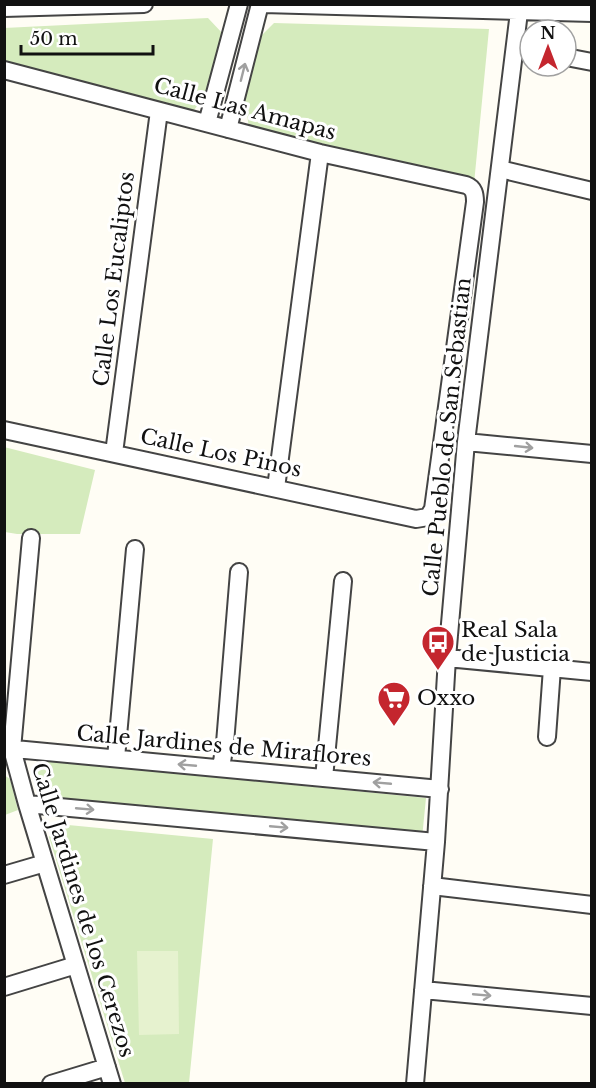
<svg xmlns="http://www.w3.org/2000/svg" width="596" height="1088" font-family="'Libre Baskerville',serif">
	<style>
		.green { fill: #d5ebbd }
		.pitch { fill: #e6f2cf }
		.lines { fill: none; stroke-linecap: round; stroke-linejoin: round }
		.street-casing { stroke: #444; stroke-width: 20 }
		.street { stroke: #fff; stroke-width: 16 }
		.oneway { stroke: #a0a0a0 }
		.labels { text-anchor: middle; stroke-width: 6; stroke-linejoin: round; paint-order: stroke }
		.street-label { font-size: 21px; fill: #111; stroke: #fff }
		.poi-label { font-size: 21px; fill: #111; stroke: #fff; text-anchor: start }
	</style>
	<rect width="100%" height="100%" fill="#fffdf5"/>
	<path class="green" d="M208,18l16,17 -17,58 -19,25 -183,-53 -1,-37z
		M274,23l215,6 -16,165 -223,-59 -3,-21 -10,-21 12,-45z
		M4,447l91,23 -15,64h-63l-12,-2z
		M49,761l377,37 -4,40 -365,-36 -18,-12 -3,-21z
		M4,775l6,4 8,31 -13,5z
		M58,824l155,15 -24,244h-64l-76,-246z"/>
	<path class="pitch" d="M137,951h41l1,83 -40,1z"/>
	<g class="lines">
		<defs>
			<path id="street" d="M263,4l329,9
				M4,8l140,-4
				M566,57l26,5
				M4,70l316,83 146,32c8,3 9,9 9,17l-42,307 -5,8 -12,2 -412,-89
				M207,123l32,-119
				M228,129l32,-125
				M500,169l92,22
				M466,442l126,12
				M114,453l45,-342
				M276,488l44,-335
				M31,538l-19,211 15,55 85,280
				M447,658l145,14
				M547,737l5,-69
				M4,748l436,41
				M116,758l19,-209
				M221,768l4,-25 14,-171
				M324,778l19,-197
				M27,804l409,38
				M4,875l41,-12
				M432,886l160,19
				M4,987l72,-22
				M423,990l169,16
				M51,1084l56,-17
				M415,1084l21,-242 11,-184 19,-216 53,-430"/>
		</defs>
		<use href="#street" class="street-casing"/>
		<use href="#street" class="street"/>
	</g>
	<defs><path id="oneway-shaft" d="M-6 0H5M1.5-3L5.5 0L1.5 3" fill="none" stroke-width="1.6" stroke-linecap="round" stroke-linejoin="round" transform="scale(1.5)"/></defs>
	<g class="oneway">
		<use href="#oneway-shaft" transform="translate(243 72) rotate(-76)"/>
		<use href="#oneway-shaft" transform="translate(524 447) rotate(6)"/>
		<use href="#oneway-shaft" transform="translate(187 765) rotate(-175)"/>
		<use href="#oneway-shaft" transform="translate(382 783) rotate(-175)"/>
		<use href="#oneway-shaft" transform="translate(85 809) rotate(5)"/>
		<use href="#oneway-shaft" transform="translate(279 827) rotate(5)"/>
		<use href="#oneway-shaft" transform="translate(482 995) rotate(5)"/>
	</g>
	<defs>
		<symbol id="bus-pin" viewBox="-11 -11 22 30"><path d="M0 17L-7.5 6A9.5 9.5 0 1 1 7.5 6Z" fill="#c4262e" stroke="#fff"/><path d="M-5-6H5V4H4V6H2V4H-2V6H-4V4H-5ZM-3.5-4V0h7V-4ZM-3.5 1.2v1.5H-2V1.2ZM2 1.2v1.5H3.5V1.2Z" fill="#fff"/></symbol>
		<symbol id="supermarket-pin" viewBox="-11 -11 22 30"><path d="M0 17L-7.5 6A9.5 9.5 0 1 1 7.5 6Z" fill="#c4262e" stroke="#fff"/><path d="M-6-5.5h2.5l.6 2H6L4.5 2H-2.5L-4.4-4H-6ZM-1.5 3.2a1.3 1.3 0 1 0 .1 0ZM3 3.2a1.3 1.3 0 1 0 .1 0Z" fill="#fff"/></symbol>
	</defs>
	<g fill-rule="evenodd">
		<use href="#bus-pin" x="419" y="623" width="38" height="52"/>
		<use href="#supermarket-pin" x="375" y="679" width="38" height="52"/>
	</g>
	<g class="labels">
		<g class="street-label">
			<text transform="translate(245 109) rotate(15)" y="7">Calle Las Amapas</text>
			<text transform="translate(114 279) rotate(-83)" y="7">Calle Los Eucaliptos</text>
			<text transform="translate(447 437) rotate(-84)" y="7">Calle Pueblo de San Sebastian</text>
			<text transform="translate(221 453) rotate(12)" y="7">Calle Los Pinos</text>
			<text transform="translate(224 746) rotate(5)" y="7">Calle Jardines de Miraflores</text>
			<text transform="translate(83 910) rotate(73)" y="7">Calle Jardines de los Cerezos</text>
		</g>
		<g class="poi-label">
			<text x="461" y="637">Real Sala<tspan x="461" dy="24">de Justicia</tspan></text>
			<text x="417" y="705">Oxxo</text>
		</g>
	</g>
	<rect width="596" height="1088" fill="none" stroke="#111111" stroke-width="12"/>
	<g transform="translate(548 48)"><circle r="28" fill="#ffffff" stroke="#a0a0a0" stroke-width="1.5"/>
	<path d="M0-4.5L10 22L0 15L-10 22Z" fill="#c4262e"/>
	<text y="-9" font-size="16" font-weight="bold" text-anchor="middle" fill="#111111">N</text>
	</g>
	<path d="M21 45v9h132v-9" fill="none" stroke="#111111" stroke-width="3"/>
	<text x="30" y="45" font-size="18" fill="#111111" stroke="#ffffff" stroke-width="4.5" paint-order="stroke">50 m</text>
</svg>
